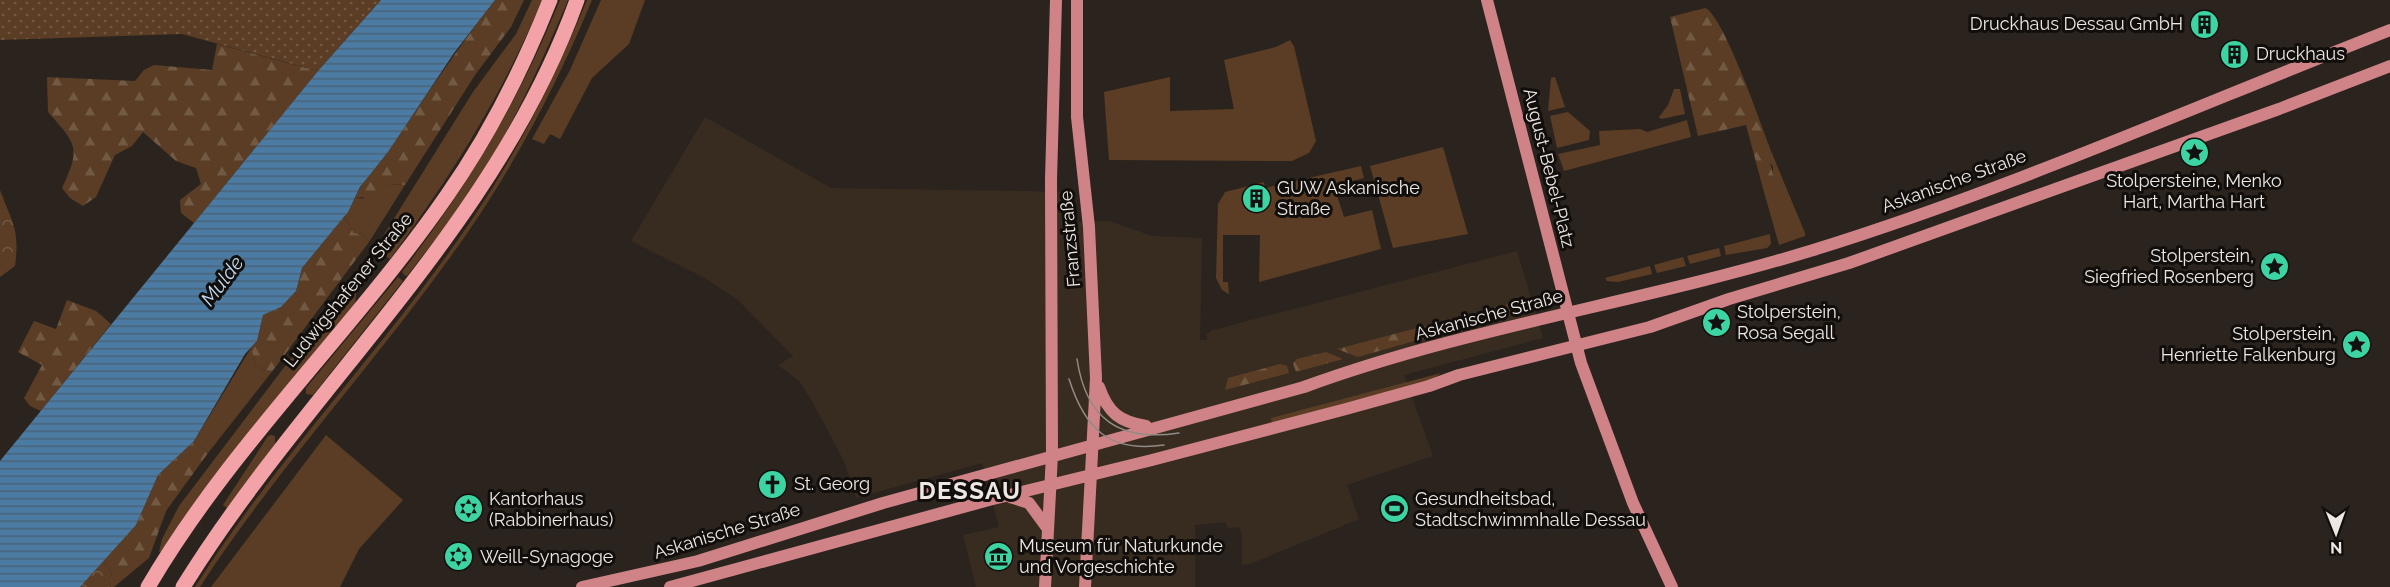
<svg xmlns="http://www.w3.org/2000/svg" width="2390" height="587" font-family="Raleway,sans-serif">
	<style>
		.built { fill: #382c21 }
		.grass { fill: #5a3d24 }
		.forest { fill: url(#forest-firs) }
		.park { fill: url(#park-crowns) }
		.garden { fill: url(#garden-dots) }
		.water { fill: url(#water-rules) }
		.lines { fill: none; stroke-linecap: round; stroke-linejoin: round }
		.secondary { stroke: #d08387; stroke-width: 12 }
		.primary { stroke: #f3a3a7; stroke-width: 15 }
		.tram { stroke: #918b86; stroke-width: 1.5 }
		.labels { text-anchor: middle; stroke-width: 6; stroke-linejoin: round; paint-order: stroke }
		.poi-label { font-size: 18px; fill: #ede8e4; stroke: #110e0c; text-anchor: start }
		.street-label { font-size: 18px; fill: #ede8e4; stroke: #110e0c }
		.water-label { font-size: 20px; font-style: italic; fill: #c1dcf4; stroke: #110e0c }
		.district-label { font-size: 24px; font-weight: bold; letter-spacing: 1.5px; fill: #ede8e4; stroke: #110e0c }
	</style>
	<defs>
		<pattern id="forest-firs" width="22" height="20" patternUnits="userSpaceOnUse" patternTransform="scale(1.5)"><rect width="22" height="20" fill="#5a3d24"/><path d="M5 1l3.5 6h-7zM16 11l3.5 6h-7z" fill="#725944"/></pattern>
		<pattern id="park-crowns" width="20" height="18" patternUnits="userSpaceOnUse" patternTransform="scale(1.5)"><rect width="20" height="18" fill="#5a3d24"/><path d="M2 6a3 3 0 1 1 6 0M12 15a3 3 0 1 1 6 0" fill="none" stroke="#725944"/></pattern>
		<pattern id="garden-dots" width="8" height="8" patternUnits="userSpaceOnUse" patternTransform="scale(1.5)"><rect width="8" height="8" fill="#5a3d24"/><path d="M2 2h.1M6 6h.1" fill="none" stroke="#725944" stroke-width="1.8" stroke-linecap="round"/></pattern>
		<pattern id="water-rules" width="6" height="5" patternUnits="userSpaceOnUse" patternTransform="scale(1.5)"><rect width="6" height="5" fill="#4b7aa2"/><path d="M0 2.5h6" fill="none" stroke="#496378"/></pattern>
	</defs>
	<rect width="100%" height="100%" fill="#2b241e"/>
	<path class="built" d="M705,117l126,71 240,4 3,30 35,-1 43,15 50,2 -2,102h7l-1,-5 5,-4 21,-6 285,-74 26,87 -139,37 29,81 -86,29 12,34 -109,45 -8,1v-29l-3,-9 -11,1 -3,-6 -30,3v62h-219l-13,-52 36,-8 -17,-64 -126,35 -12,-37 -32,-60 -13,-20 -21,-16 15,-9 -56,-57 -34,-22 -72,-36z"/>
	<path class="grass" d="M532,0h10c-40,96 -91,176 -152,259l-15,-10 98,-157 43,-58z
		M560,0h8c-27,64 -57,130 -95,188 -21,31 -44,59 -66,88l-3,-1 -2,-3c68,-90 115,-167 158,-272z
		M587,0h5c-34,82 -74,159 -124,232 -84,122 -187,230 -268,355h-5c89,-141 210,-259 298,-400 37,-60 67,-122 94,-187z
		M601,0h44l-16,44 -37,34 -32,61 -10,-5 -6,10 -12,-5 38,-69z
		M1290,40l4,6 22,95 -7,12 -17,8 -183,-1 -5,-68 66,-15v34l64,-2 -10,-49 52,-13z
		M1555,77l10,30 -17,4 3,-33z
		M1674,89h6l5,25 -24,5 -2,-2 9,-12z
		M1568,112l22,19 -1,9 -32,8 -7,-32z
		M1687,120l4,17 -127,34 -6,-17 42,-9 -1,-14 41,-2 7,3z
		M1443,147l25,87 -75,14 -23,-82z
		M1771,151l34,82v3l-26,9 -15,-53h8l1,-25 -5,-8z
		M1361,166l3,12 -30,8 10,31 28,-7 9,39 -122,33 1,-47h-37v47h5l1,12 -7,-4 -6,-12 2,-74 7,-12 39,-10 1,6z
		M388,184l17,1 -36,57 -5,-8 -10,-1 -10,-16 11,-19 22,1z
		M1770,234l1,10 -4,4 -41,7 -2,-9z
		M1719,248l2,8 -31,8 -3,-8z
		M1683,257l3,9 -29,7 -3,-8z
		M367,258l9,6v5l-20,25 -1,9 -192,249h-4l3,-13 17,-33z
		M1650,266l2,8 -34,8 -11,-1 -2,-3z
		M398,277l5,4 -90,114 -7,-1v-6z
		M251,348l5,18 15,7 -63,80 -14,-12z
		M1441,373l-11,8 -158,43 -1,-6z
		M271,435l4,1v8l-48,64 -4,-3 45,-69z
		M326,435l77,65 -44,49 -19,38h-129z"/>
	<path class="forest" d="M495,0h29l-13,27 -36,48 -70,110 -17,-1 -3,13 -8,2 1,9 -5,4 -7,-5 -3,-10 -8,1c8,-19 24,-33 35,-49 34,-51 68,-101 105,-149z
		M1705,8c18,6 57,119 66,143 -5,14 8,26 1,41h-8l-18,-67 -48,11 -28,-119z
		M217,44l101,27 -124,152 -13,-10 -1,-13 21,-16 -5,-16 -20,-7 -33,-29 -11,14 -17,9 -19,42 -13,9 -13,-8 -8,-10c19,-41 15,-43 -14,-76l-1,-35 88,4 9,-11 10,-5 58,5z
		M344,217l10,16 10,1 5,8 -98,131 -15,-7 -5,-18 6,-7 6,-26 18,-8 15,-16 6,-23z
		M67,300l29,11 15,13 -70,87 -11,-5 -6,-8 18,-33 -24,-13 16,-31 22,8z
		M1513,303l2,8 -4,4 -64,16 -3,-10z
		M1436,323l3,11 -81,23 -21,-8z
		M1326,352l17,7 -47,13 -3,-9 4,-4z
		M1280,364l7,2 2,7 -64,17 3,-12z
		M194,441l14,12 -42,58 -17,47 -35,29h-5l3,-15 -9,-11 33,-36 22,-50z"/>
	<path class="park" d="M0,190c12,33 20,38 15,76l-15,11z
		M103,561l9,11 -3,15h-29z"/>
	<path class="garden" d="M0,0h381l-63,71 -136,-37 -182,6z"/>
	<path class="water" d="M381,0h114l-41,53 -66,99 -28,35 -12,25 -46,56 -6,23 -15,16 -18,8 -6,26 -12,13 -51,87 -36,34 -22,50 -56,62h-80v-126l318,-390z"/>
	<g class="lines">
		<path class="secondary" d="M1077,0v117l12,110 7,151 -11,209
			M1487,0l94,363 52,140 39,84
			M1099,387c9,26 21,35 47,39
			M1010,497l19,6 19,26
			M582,587l116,-26 185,-58 421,-116c164,-60 339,-85 506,-136 198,-61 388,-146 580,-221
			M670,587l319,-87 163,-40 194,-51 83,-23 30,-11 191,-48 79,-28 120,-36 430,-154 111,-43
			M1045,587l7,-132 -1,-275 5,-180"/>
		<path class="primary" d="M148,587c83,-142 205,-256 298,-390 43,-61 77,-129 104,-197
			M183,587c125,-202 312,-358 394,-587"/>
		<path class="tram" d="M1077,359c9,60 42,83 102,74
			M1069,379c16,50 40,74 95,66"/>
	</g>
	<defs>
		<symbol id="building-disc" viewBox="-11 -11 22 22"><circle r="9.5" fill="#3dd4a3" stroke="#110e0c"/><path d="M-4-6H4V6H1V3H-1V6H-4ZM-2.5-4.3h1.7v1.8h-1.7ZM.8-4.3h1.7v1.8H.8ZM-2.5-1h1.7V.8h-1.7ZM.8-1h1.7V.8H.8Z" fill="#111"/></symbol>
		<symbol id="sight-disc" viewBox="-11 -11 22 22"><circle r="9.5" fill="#3dd4a3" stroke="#110e0c"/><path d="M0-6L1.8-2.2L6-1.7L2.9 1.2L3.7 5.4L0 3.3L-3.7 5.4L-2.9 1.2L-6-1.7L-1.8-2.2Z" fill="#111"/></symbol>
		<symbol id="church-disc" viewBox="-11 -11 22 22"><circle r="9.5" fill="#3dd4a3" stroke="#110e0c"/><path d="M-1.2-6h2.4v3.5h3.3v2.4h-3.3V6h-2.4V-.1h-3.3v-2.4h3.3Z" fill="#111"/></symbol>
		<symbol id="synagogue-disc" viewBox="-11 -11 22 22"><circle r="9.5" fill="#3dd4a3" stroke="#110e0c"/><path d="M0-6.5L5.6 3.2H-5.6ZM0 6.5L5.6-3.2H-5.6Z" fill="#111"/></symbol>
		<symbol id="stadium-disc" viewBox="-11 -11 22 22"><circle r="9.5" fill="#3dd4a3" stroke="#110e0c"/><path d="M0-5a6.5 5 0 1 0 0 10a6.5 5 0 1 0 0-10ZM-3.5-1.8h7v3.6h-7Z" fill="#111"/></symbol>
		<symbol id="museum-disc" viewBox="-11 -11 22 22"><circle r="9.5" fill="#3dd4a3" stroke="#110e0c"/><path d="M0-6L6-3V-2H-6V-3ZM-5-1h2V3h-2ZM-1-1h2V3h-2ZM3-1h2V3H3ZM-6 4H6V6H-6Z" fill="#111"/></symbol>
	</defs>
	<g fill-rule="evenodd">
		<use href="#building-disc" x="2188" y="8" width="33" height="33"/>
		<use href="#building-disc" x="2218" y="38" width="33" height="33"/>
		<use href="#sight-disc" x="2178" y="136" width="33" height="33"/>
		<use href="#building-disc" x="1240" y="182" width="33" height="33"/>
		<use href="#sight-disc" x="2258" y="250" width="33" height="33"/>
		<use href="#sight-disc" x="1700" y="306" width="33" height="33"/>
		<use href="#sight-disc" x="2340" y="328" width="33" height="33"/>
		<use href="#church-disc" x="756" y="468" width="33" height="33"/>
		<use href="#synagogue-disc" x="452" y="492" width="33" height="33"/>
		<use href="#stadium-disc" x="1378" y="492" width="33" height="33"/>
		<use href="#museum-disc" x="982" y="540" width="33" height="33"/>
		<use href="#synagogue-disc" x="442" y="540" width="33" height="33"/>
	</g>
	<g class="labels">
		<g class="poi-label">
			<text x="2183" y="30" text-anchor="end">Druckhaus Dessau GmbH</text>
			<text x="2256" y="60">Druckhaus</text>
			<text x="2194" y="187" text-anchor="middle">Stolpersteine, Menko<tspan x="2194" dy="21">Hart, Martha Hart</tspan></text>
			<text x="1277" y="194">GUW Askanische<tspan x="1277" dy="21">Straße</tspan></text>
			<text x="2254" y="262" text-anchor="end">Stolperstein,<tspan x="2254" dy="21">Siegfried Rosenberg</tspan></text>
			<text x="1737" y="318">Stolperstein,<tspan x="1737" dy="21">Rosa Segall</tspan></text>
			<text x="2336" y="340" text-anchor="end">Stolperstein,<tspan x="2336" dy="21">Henriette Falkenburg</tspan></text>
			<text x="794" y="490">St. Georg</text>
			<text x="489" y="505">Kantorhaus<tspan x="489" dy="21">(Rabbinerhaus)</tspan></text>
			<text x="1415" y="505">Gesundheitsbad,<tspan x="1415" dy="21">Stadtschwimmhalle Dessau</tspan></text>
			<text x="1019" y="552">Museum für Naturkunde<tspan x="1019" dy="21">und Vorgeschichte</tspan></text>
			<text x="480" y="563">Weill-Synagoge</text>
		</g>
		<g class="street-label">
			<text transform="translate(1549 168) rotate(76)" y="6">August-Bebel-Platz</text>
			<text transform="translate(1954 181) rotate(-20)" y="6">Askanische Straße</text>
			<text transform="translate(1070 239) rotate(-95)" y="6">Franzstraße</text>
			<text transform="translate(348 290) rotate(-51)" y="6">Ludwigshafener Straße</text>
			<text transform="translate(1489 315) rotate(-15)" y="6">Askanische Straße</text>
			<text transform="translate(727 531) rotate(-17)" y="6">Askanische Straße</text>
		</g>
		<g class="water-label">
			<text transform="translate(222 281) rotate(-53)" y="7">Mulde</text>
		</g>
		<g class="district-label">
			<text x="970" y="499">DESSAU</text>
		</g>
	</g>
	<g transform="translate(2336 533) rotate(179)" stroke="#110e0c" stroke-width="4.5" paint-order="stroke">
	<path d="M0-4.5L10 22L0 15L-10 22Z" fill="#ede8e4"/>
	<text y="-9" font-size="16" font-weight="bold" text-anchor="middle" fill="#ede8e4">N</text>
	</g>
</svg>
